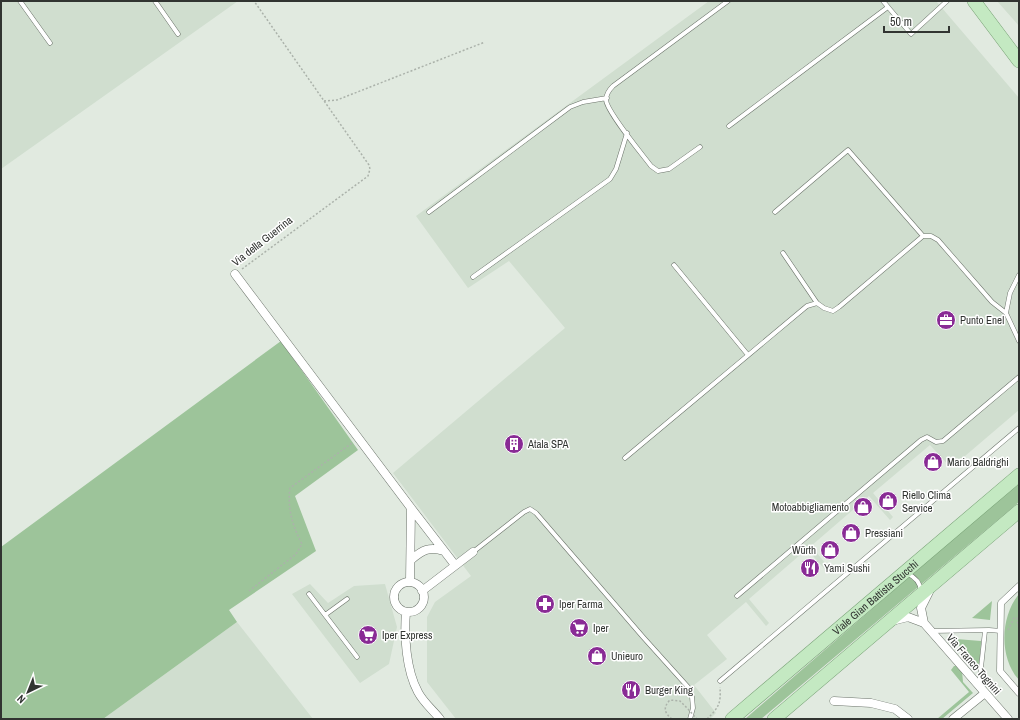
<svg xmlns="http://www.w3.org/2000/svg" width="1020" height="720" font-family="'Archivo Narrow',sans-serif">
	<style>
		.built { fill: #d0decf }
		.green { fill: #9dc49a }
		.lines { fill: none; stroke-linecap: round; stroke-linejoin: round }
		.service-casing { stroke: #6b736a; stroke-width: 5 }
		.pedestrian-casing { stroke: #6b736a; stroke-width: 7 }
		.minor-casing { stroke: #6b736a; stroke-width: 9 }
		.primary-casing { stroke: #77a075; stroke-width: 14 }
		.path { stroke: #abb2aa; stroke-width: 1.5; stroke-dasharray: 2 2; stroke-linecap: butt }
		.service { stroke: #fff; stroke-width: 4 }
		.pedestrian { stroke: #fff; stroke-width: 6 }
		.minor { stroke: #fff; stroke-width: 8 }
		.primary { stroke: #c4e9c2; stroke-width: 13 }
		.path-bridge { stroke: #abb2aa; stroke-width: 1.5; stroke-dasharray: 2 2; stroke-linecap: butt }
		.labels { text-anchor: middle; stroke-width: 3; stroke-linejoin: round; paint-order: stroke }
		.street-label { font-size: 11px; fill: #313431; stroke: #fff }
		.poi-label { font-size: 11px; fill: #313431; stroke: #fff; text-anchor: start }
	</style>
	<rect width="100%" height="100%" fill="#e1eae0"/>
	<path class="built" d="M1,1h237l-237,168z
		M709,1h227l83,97v312l-68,58 -21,-23 -57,48 20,24 -3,3 -21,-24 -58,50 20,24 -3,3 -21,-24 -58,50 20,24 -3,3 -20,-24 -39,33 20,24 -33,26 22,28 -6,6h-254l-29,-37v-65l8,-15 36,-26 -78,-103 172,-145 -56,-67 -41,27 -52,-72z
		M997,1h22v25z
		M310,584l18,19 26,-17 31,-2 12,43 -8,37 -29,19 -68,-89z
		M237,622l76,97h-210z"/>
	<path class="green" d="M281,341l77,109 -63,46 21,55 -87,59 8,12 -134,97h-102v-172z
		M1019,482v20l-258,217h-16z
		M1019,594v86c-20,-22 -19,-63 0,-86z
		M992,601l-2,19 -18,-2z
		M956,639l25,2v3l-2,22h-3l-19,-23z
		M954,666h2l6,5 1,11 10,11 -31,26h-5l32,-27 -18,-22z"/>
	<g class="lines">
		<defs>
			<path id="service" d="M20,1l30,42
				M155,1l23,33
				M888,7l23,27 36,-33
				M729,126l159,-119 -5,-6
				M700,147l-31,22 -11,2 -7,-5c-9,-12 -44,-54 -45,-66 0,-6 4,-11 7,-14l115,-85
				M429,212l141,-105 13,-5 24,-4
				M775,212l73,-62 75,86
				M783,253l34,50
				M674,265l74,90
				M1019,275l-9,18 -4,20 13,28
				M473,277l137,-98 6,-10 11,-36
				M625,458l182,-152 10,-3 7,5 9,3 6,-4 84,-71h8l7,4 54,62 14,11
				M473,552l51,-40 6,-3 6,4 107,124 45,50 4,10 1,11 -3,11
				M908,574c7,3 12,8 13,17
				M309,594l48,63
				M737,596l184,-156 6,-3 9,5 7,-1 76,-64
				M325,615l22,-16
				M932,631l57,-1 12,1
				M720,681l299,-253
				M979,686l6,-55"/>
			<path id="pedestrian" d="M1019,586l-18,17 -1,68 19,22"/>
			<path id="minor" d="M235,274l176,234 44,57
				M411,560c11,-10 19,-14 33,-9
				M410,582l1,-74
				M394 597a15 15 0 1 1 30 0a15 15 0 1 1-30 0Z
				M422,591l51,-39
				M406,612c-2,24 0,58 12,80 5,10 15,18 22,27
				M892,621l16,-4 16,6 84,96
				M924,623l-3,-15 8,-16
				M834,701l37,2 24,6 13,10
				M953,719l32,-26"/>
			<g id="primary">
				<path d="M974,1l45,60"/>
				<path id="s1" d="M732,719l287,-244"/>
				<path d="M774,719l245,-208"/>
			</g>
		</defs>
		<use href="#service" class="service-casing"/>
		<use href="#pedestrian" class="pedestrian-casing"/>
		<use href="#minor" class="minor-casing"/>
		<use href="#primary" class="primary-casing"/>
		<path class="path" d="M324,101l13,-1 148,-58
			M242,269l126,-93 2,-7 -1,-4 -115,-164
			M249,591l47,-37 6,-10c-9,-17 -15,-36 -12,-56l62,-45
			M1008,630l6,-12h3l2,13
			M672,719c-8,-6 -9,-12 -2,-19l10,1 7,7
			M707,719c12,-12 14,-15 13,-32"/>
		<use href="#service" class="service"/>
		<use href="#pedestrian" class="pedestrian"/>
		<use href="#minor" class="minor"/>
		<use href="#primary" class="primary"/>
		<path class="path-bridge" d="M688,709l9,10"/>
	</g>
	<defs>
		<symbol id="office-disc" viewBox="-11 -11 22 22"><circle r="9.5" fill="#892b95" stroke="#fff"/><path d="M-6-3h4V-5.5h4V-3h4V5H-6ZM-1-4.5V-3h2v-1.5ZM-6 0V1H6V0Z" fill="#fff"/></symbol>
		<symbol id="building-disc" viewBox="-11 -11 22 22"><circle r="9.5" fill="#892b95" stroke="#fff"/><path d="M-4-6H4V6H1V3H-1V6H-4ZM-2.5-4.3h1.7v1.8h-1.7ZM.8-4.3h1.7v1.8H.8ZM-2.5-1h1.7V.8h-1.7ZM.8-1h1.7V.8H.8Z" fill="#fff"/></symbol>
		<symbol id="shop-disc" viewBox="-11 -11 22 22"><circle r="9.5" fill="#892b95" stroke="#fff"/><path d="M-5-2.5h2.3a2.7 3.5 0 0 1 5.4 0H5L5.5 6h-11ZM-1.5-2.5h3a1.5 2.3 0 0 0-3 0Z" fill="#fff"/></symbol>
		<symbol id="restaurant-disc" viewBox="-11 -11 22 22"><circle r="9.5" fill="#892b95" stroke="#fff"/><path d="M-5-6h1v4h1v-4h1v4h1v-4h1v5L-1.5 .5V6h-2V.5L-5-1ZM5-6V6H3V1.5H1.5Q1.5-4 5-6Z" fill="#fff"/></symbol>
		<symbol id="pharmacy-disc" viewBox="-11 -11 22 22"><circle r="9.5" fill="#892b95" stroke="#fff"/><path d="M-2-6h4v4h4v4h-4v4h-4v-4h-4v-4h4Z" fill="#fff"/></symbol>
		<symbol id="supermarket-disc" viewBox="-11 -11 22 22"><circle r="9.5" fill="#892b95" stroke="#fff"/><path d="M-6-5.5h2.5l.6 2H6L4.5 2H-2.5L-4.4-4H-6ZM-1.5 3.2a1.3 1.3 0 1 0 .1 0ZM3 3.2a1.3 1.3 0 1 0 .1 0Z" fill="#fff"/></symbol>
	</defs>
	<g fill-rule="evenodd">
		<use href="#office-disc" x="935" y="309" width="22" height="22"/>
		<use href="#building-disc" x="503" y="433" width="22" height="22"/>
		<use href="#shop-disc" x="922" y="451" width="22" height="22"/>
		<use href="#shop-disc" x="877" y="490" width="22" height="22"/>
		<use href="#shop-disc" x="852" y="496" width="22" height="22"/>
		<use href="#shop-disc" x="840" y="522" width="22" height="22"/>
		<use href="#shop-disc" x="819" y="539" width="22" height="22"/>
		<use href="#restaurant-disc" x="799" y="557" width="22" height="22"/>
		<use href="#pharmacy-disc" x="534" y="593" width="22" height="22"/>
		<use href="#supermarket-disc" x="568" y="617" width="22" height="22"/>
		<use href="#supermarket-disc" x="357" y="624" width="22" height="22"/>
		<use href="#shop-disc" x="586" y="645" width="22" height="22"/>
		<use href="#restaurant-disc" x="620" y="679" width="22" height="22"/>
	</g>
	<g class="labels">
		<g class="street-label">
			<text transform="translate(262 241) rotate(-38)" y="4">Via della Guerrina</text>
			<text dy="4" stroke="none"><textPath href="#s1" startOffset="188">Viale Gian Battista Stucchi</textPath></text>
			<text transform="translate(974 664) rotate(49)" y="4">Via Franco Tognini</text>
		</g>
		<g class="poi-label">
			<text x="960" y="324">Punto Enel</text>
			<text x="528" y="448">Atala SPA</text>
			<text x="947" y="466">Mario Baldrighi</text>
			<text x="902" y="499">Riello Clima<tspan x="902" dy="13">Service</tspan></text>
			<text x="849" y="511" text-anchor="end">Motoabbigliamento</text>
			<text x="865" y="537">Pressiani</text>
			<text x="816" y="554" text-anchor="end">Würth</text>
			<text x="824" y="572">Yami Sushi</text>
			<text x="559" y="608">Iper Farma</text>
			<text x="593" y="632">Iper</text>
			<text x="382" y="639">Iper Express</text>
			<text x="611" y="660">Unieuro</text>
			<text x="645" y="694">Burger King</text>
		</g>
	</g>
	<rect width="1020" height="720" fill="none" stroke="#313431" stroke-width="4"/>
	<g transform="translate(28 692) rotate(223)" stroke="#ffffff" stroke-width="3" paint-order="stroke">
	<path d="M0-3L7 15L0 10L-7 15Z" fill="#313431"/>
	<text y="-6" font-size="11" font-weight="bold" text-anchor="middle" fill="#313431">N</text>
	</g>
	<path d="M884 26v6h65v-6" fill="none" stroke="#313431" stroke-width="2"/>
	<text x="890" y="26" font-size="12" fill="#313431" stroke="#ffffff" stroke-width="3" paint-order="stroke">50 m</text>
</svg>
